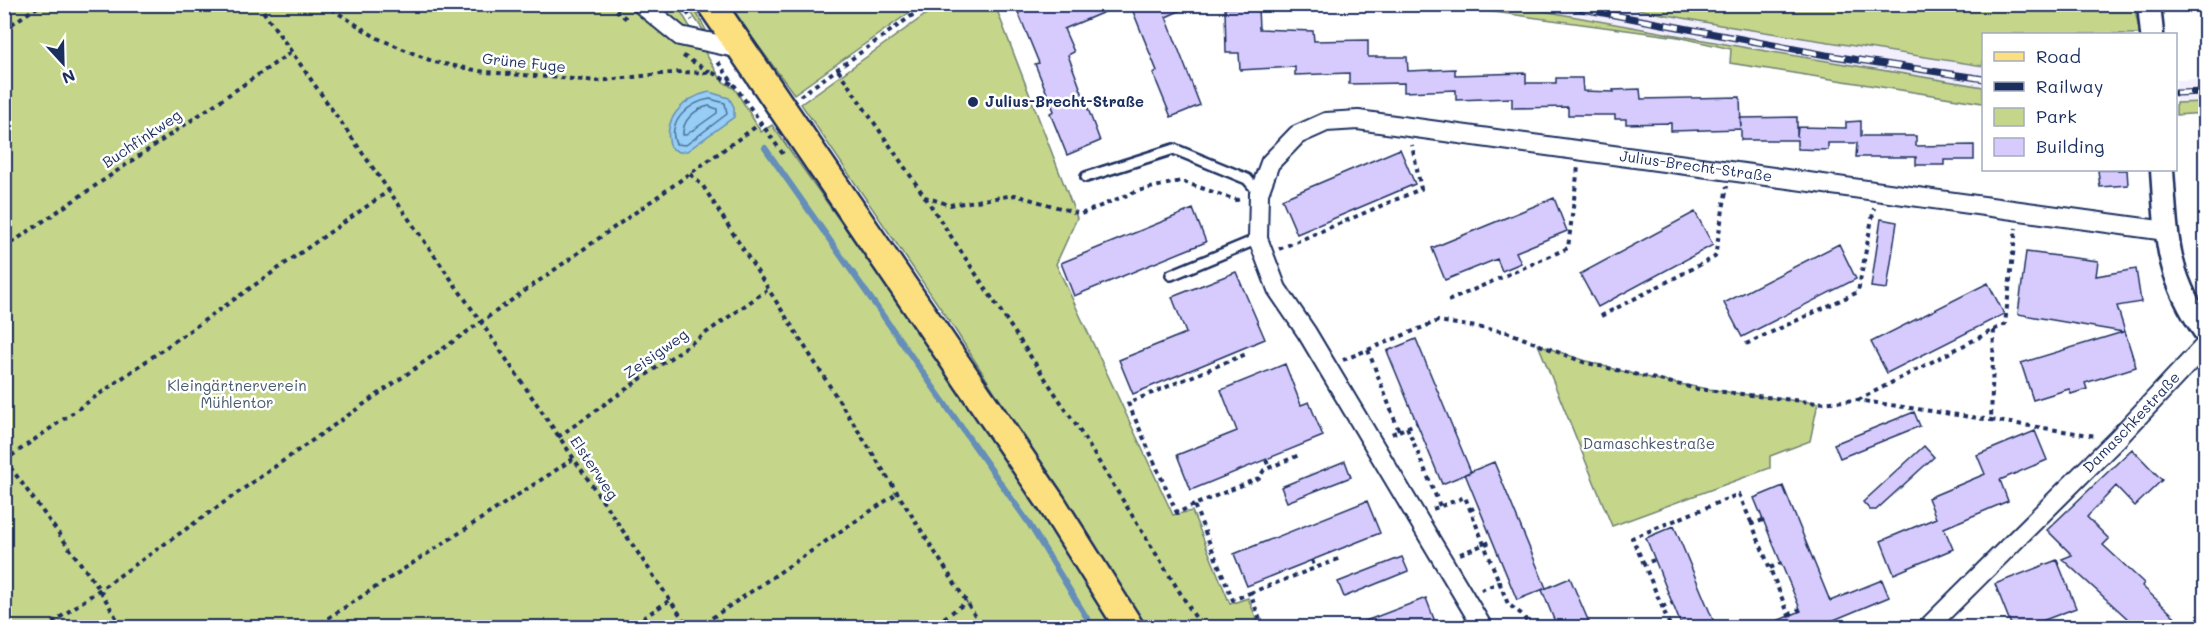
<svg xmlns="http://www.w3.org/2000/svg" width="2210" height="632" font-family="Mali,sans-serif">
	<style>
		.built { fill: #f3effe }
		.green { fill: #c5d68a; stroke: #708274; stroke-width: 1.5 }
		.water { fill: #96cef5; stroke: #658eb9; stroke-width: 1.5 }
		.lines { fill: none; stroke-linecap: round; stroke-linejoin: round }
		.shore { stroke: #4c6f9a; stroke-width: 1.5 }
		.stream { stroke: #658eb9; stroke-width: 6 }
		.building { fill: #d7cbfd; stroke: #1b2f5e; stroke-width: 1.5 }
		.service-casing { stroke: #1b2f5e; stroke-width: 14 }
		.minor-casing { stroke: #1b2f5e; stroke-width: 22 }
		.tertiary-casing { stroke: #1b2f5e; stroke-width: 27 }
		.primary-casing { stroke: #1b2f5e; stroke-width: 32 }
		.path { stroke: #1b2f5e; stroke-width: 4; stroke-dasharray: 4.5 4.5; stroke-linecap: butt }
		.service { stroke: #fff; stroke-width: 9 }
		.minor { stroke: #fff; stroke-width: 18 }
		.tertiary { stroke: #fff; stroke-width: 22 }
		.primary { stroke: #fce080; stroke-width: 27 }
		.rail-casing { stroke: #1b2f5e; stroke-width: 7 }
		.rail { stroke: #fff; stroke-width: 4.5; stroke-dasharray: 14; stroke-linecap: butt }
		.poi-dot { fill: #1b2f5e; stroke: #fff; stroke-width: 2 }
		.labels { text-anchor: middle; stroke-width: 5; stroke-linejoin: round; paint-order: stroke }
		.street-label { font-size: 15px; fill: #1b2f5e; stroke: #fff }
		.poi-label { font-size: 15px; font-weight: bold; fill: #1b2f5e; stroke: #fff; text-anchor: start }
		.park-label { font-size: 15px; fill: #465969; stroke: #fff }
	</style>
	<rect width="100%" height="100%" fill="#fff"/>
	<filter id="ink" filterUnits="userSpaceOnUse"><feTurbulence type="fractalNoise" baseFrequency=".0167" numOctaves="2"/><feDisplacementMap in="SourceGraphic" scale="12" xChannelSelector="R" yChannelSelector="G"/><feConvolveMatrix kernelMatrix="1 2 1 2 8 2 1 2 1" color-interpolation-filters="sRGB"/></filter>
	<g filter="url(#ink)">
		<path class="built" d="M1510,5h105l105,20 263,41v21l-241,-40z
			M2205,79v23l-29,1v-23z"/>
		<path class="green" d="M1956,4l35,3 143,-2 6,29h-156l-1,32 -263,-41 -105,-20z
			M4,5h673l45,76 13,8 26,43 11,-7 221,312 120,190h-1108z
			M686,5h6l14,25h-3z
			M728,5h192l-126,89z
			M939,5h56l82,213 -21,46 117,251 19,-4 38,93 18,-6 12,29h-116l-190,-299 -153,-224z
			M1442,5h68l232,42 241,40v16l-253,-40 1,-14 -53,-12z
			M2205,102v11l-29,2v-12z
			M1538,344c91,36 183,49 280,59l-8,38 -40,15v12l-158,58z"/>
		<path class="water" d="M709,92l20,6 5,9v10l-47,34 -8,1 -8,-4c-10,-28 12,-50 38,-56z"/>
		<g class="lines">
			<path class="shore" d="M710,99l15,4 2,11 -41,31 -10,-1c-10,-22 14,-42 34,-45z
				M709,106l8,3v4l-31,22h-3c-1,-15 12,-26 26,-29z"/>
			<path class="stream" d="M765,148l263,374 65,106"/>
		</g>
		<path class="building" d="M1036,4l85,1 -57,24 10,23 -6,3 32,86 -33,14 -17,-42 4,-2 -19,-47 4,-1 -21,-51z
			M1130,4h65l-29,13 34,88 -29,12 -18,-44 4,-2z
			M1225,8h33l1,21 54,2 1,10 54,-1v17h39l1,14 47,-2v6l71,-2v10h30v-5h26l1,13 31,1 -1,-2 27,-1 1,10 99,-2 1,30 -1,-9 57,-1v20l1,-10 48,1v-6l15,-1v15h55v10l58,-1v15h-30v5h-28v-8h-60l1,-14h-29v7l-31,-1v-9h-56v-11l-70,2v-8l-45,1v-5h-11v-4h-47v-8l-56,1v-10l-56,2v-10l-52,2v-9l-55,1v-11l-54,2v-8l-55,3 -1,-17h-13z
			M1400,149l15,35 -118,50 -15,-35z
			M2098,170h29l1,15 -28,2z
			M1554,198l13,33 -51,21 5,11 -19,8 -5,-12 -52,21 -13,-32z
			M1193,209l13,33 -132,54 -13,-33z
			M1695,212l18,33 -115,62 -18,-33z
			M1881,219l16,3 -10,67 -16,-2z
			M1839,244l17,35 -114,58 -18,-34z
			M2026,252l72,9 -2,15 40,-7 5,33 -24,4 19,61 -51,16 2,6 -16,5 -2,-5 -36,11 -12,-37 102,-31 -105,-18z
			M1236,272l29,67 -132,55 -14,-34 67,-27 -14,-36z
			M1988,283l16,31 -117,59 -16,-31z
			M1416,339l55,133 -29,12 -55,-133z
			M1285,364l16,41 8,-3 14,34 -132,54 -14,-35 60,-24 -16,-41z
			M1914,412l6,14 -80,32 -6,-14z
			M2035,431l12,29 -47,20 8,21 -64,27 9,21 -59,25 -13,-33 55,-23 -8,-20 57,-24 -8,-19z
			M1924,446l10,11 -58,53h-6l-7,-8z
			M2132,449l30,31 -27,26 -19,-20 -29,31 22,22 -6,6 41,38 -2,3 33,31 -11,10h-44l8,-8 -66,-60 10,-4 -25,-25z
			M1345,461l6,16 -64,25 -6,-15z
			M1494,462l52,126 -29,12 -52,-126z
			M1783,486l47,115 52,-21 7,17 -72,30h-55l39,-16 -47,-113z
			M1367,501l13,32 -133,53 -13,-32z
			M1674,526l37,89 5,12h-34l-36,-89z
			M1402,557l6,14 -64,26 -6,-15z
			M2057,560l19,48 -50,19h-14l-17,-43z
			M1570,578l21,49h-34l-15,-37z
			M1426,598l11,29h-85v-1z"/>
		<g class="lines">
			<defs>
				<path id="service" d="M1086,177l88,-28 73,30 12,14
					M1171,275l87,-36"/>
				<g id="minor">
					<path d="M641,4l39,32 60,13"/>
					<path id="s1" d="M1483,628l-176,-295 -30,-44 -19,-50 1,-46 11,-30 27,-28 29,-13 32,-2 808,111"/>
					<path id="s2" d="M1927,628l190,-189 89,-95"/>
				</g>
				<path id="tertiary" d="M2149,4l3,30
					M2162,170c5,68 3,104 44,163"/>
				<path id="primary" d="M711,4l341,500 78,124"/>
			</defs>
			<use href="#service" class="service-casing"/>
			<use href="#minor" class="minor-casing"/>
			<use href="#tertiary" class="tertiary-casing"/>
			<use href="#primary" class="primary-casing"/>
			<path class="path" d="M258,4l223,318 283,-201
				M324,4l53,34 57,24 51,10 113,9 82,-9 33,1 19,11
				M609,4l20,17
				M682,4l10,16
				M4,29l38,-25
				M683,56l27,16
				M718,62l65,92
				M838,70l87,127 25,8 65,-10 66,19 56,-23 44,-10 55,19 6,-1
				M800,96l128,-92
				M690,174l13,12 280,442
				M925,197l153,231 124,200
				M4,248l289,-197
				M1279,249l142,-60 -9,-44
				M1448,301l120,-53 10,-81
				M1601,316l114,-59 12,-71
				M1994,330l-3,90 105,16
				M1746,344l112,-52 16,-84
				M1368,350l31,81 -10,4
				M1343,360l95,-39 69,11 76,30 115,27 120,14 39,-3 134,20
				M1858,400l147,-76 11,-96
				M1407,427l33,79
				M1399,431l18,-8
				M558,437l209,-147
				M5,460l95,130 22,38
				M1266,460l3,7
				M4,461l386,-271
				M1194,505l-17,8 -49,-110 118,-49
				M1433,509l32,-12 43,107 16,12 5,12
				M1470,510l8,-4
				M1763,520l-11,4 42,104
				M1460,554l33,-13
				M1312,560l3,8
				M1654,560l-10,4 27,64
				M1644,564l-12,-26 107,-44 13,30
				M1770,568l11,-5
				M1481,590l25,-10
				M1250,593l91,-35
				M1662,607l10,-4
				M1789,615l11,-6
				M45,628l436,-306 208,306
				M313,628l260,-169
				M628,628l42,-28
				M697,628l199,-134
				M929,628l38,-26
				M1263,628l-13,-35 -17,7 -39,-95 65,-27 5,-8 35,-15"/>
			<use href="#service" class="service"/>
			<use href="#minor" class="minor"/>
			<use href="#tertiary" class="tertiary"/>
			<use href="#primary" class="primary"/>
			<defs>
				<path id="rail" d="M1556,4l270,51 158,24
					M2176,93l30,-1"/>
			</defs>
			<use href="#rail" class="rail-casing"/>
			<use href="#rail" class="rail"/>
		</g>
	</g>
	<circle class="poi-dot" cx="973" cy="102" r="6"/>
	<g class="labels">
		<g class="street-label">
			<text transform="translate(524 63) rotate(6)" y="5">Grüne Fuge</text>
			<text transform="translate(142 139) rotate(-34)" y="5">Buchfinkweg</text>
			<text dy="5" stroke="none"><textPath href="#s1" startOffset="972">Julius-Brecht-Straße</textPath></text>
			<text transform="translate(656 354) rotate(-35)" y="5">Zeisigweg</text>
			<text dy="5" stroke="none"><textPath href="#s2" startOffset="290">Damaschkestraße</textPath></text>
			<text transform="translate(594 468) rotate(56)" y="5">Elsterweg</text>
		</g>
		<g class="poi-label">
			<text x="985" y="107">Julius-Brecht-Straße</text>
		</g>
		<g class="park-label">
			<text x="237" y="391">Kleingärtnerverein<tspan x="237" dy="17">Mühlentor</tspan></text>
			<text x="1649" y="449">Damaschkestraße</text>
		</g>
	</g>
	<rect width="2210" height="632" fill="none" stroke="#fff" stroke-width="24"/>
	<rect x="12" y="12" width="2186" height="608" fill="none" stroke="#1b2f5e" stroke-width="2" filter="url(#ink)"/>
	<rect x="1982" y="33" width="195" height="138" fill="#ffffff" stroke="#a4acbf" stroke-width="1.5"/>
	<rect x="1994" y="52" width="30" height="9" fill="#fce080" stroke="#a4acbf" stroke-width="1.5"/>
	<text x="2036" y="63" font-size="18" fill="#1b2f5e">Road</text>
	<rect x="1994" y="82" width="30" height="9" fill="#1b2f5e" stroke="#a4acbf" stroke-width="1.5"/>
	<text x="2036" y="93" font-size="18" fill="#1b2f5e">Railway</text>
	<rect x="1994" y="108" width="30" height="18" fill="#c5d68a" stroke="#a4acbf" stroke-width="1.5"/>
	<text x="2036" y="123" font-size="18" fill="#1b2f5e">Park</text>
	<rect x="1994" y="138" width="30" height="18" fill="#d7cbfd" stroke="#a4acbf" stroke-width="1.5"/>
	<text x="2036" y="153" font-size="18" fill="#1b2f5e">Building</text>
	<g transform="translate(63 63) rotate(158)" stroke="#ffffff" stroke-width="4.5" paint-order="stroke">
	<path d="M0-4.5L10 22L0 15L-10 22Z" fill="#1b2f5e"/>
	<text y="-9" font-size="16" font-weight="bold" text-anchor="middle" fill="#1b2f5e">N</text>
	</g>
</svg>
